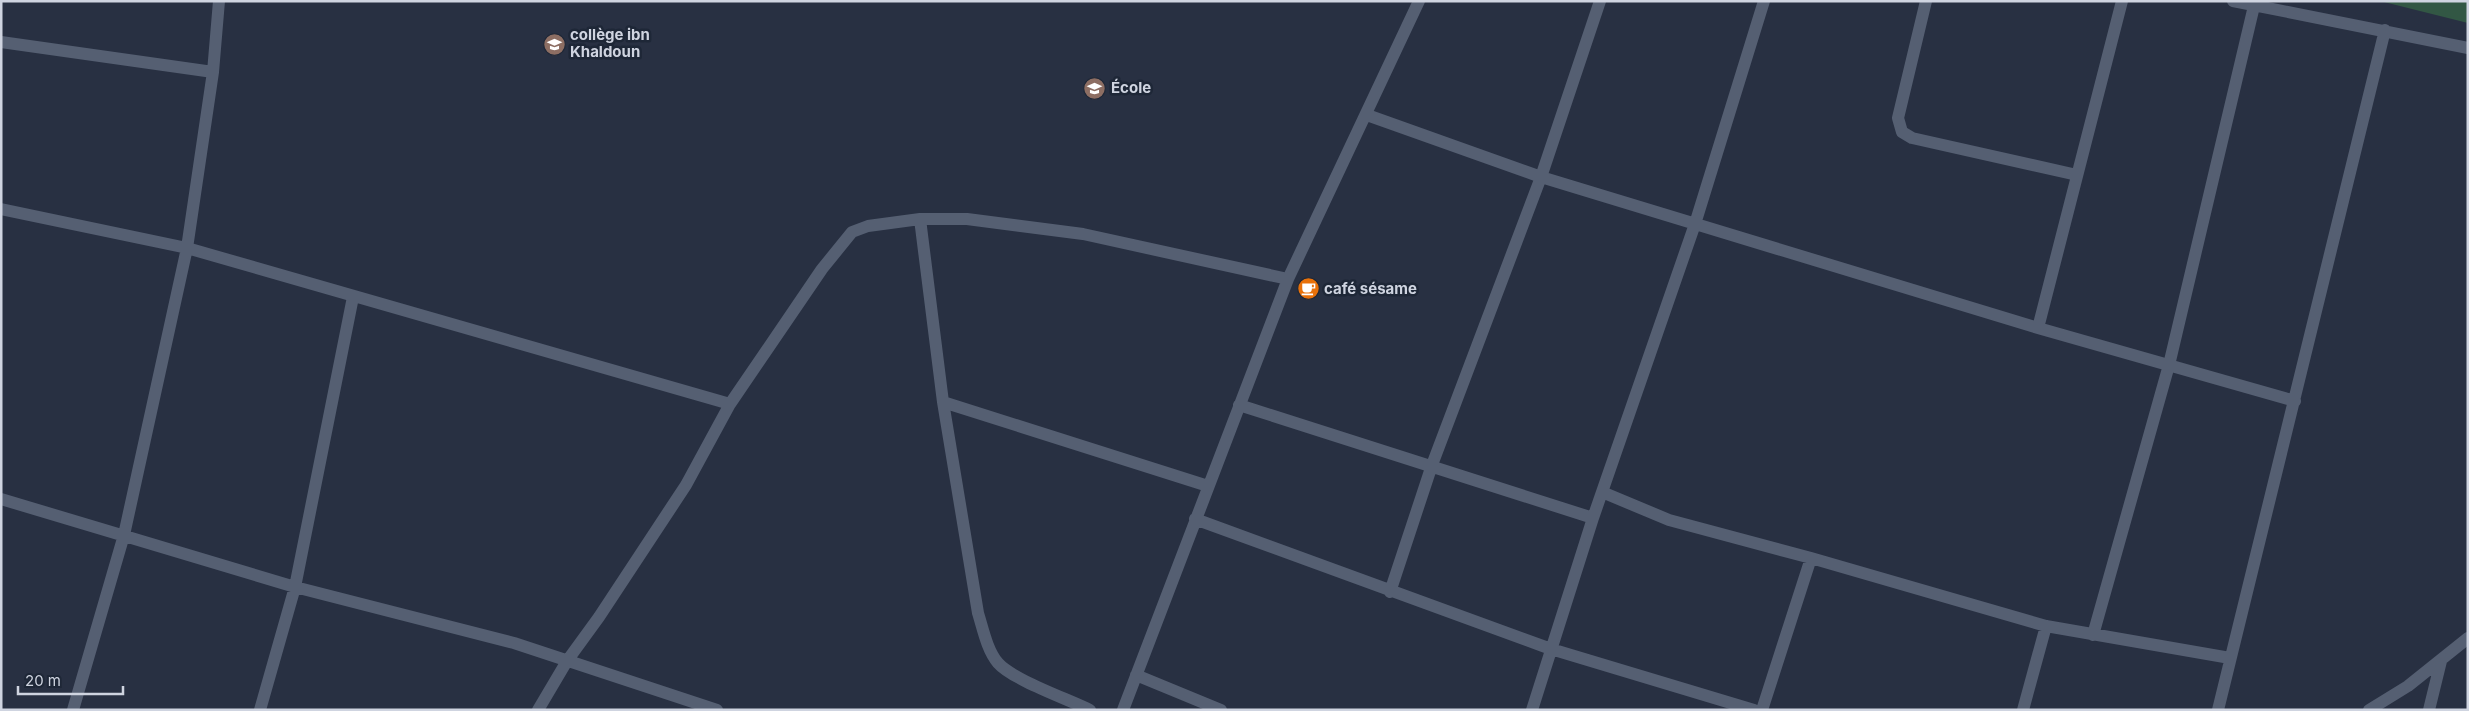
<svg xmlns="http://www.w3.org/2000/svg" width="2469" height="711" font-family="Inter,sans-serif">
	<style>
		.garden { fill: #325744 }
		.lines { fill: none; stroke-linecap: round; stroke-linejoin: round }
		.minor { stroke: #555f72; stroke-width: 12 }
		.labels { text-anchor: middle; stroke-width: 5; stroke-linejoin: round; paint-order: stroke }
		.poi-label { font-size: 15px; font-weight: bold; fill: #cfd4e0; stroke: #1e2737; text-anchor: start }
	</style>
	<rect width="100%" height="100%" fill="#283042"/>
	<path class="garden" d="M2380,1h88v22z"/>
	<g class="lines">
		<path class="minor" d="M1926,1l-28,117 4,14 10,6 165,37
			M2233,1l235,47
			M1,42l212,30
			M1367,115l174,62 497,151 257,73
			M1,209l186,39 543,156
			M920,219l23,183 35,211c5,16 9,37 20,50 15,17 70,36 92,47
			M2038,328l84,-327
			M943,402l265,84
			M1239,405l354,113
			M1602,492l67,28 142,38 235,68 184,32
			M1,499l294,88 219,56 203,67
			M1195,519l356,130 203,61
			M1390,592l42,-127 109,-288 59,-176
			M2093,635l76,-270 85,-359
			M1136,675l85,35
			M73,710l51,-175 63,-287 26,-176 6,-71
			M260,710l35,-123 58,-290
			M538,710l29,-49 32,-44 87,-132 44,-81 92,-135 30,-37 16,-6 52,-7h47l116,15 205,45 131,-278
			M1123,710l165,-431
			M1532,710l61,-192 102,-294 69,-223
			M1762,710l49,-152
			M2023,710l23,-84
			M2218,710l167,-680
			M2369,710l39,-24 60,-48
			M2429,710l12,-49"/>
	</g>
	<defs>
		<symbol id="university-disc" viewBox="-11 -11 22 22"><circle r="9.5" fill="#8d6e63" stroke="#1e2737"/><path d="M0-5L7-2L0 1L-7-2ZM-4 1L0 2.5L4 1V4Q0 6-4 4Z" fill="#fff"/></symbol>
		<symbol id="school-disc" viewBox="-11 -11 22 22"><circle r="9.5" fill="#8d6e63" stroke="#1e2737"/><path d="M0-5L7-2L0 1L-7-2ZM-4 1L0 2.5L4 1V4Q0 6-4 4Z" fill="#fff"/></symbol>
		<symbol id="cafe-disc" viewBox="-11 -11 22 22"><circle r="9.5" fill="#e8710a" stroke="#1e2737"/><path d="M-5.5-4.5H6V0H3Q3 3.5 0 3.5H-2.5Q-5.5 3.5-5.5 0ZM3-3.2v2h1.7v-2ZM-6 4.5H4V6H-6Z" fill="#fff"/></symbol>
	</defs>
	<g fill-rule="evenodd">
		<use href="#university-disc" x="542" y="32" width="25" height="25"/>
		<use href="#school-disc" x="1082" y="76" width="25" height="25"/>
		<use href="#cafe-disc" x="1296" y="276" width="25" height="25"/>
	</g>
	<g class="labels">
		<g class="poi-label">
			<text x="570" y="40">collège ibn<tspan x="570" dy="17">Khaldoun</tspan></text>
			<text x="1111" y="93">École</text>
			<text x="1324" y="294">café sésame</text>
		</g>
	</g>
	<rect width="2469" height="711" fill="none" stroke="#cfd4e0" stroke-width="5"/>
	<path d="M18 686v8h105v-8" fill="none" stroke="#cfd4e0" stroke-width="2.5"/>
	<text x="25" y="686" font-size="15" fill="#cfd4e0" stroke="#1e2737" stroke-width="4" paint-order="stroke">20 m</text>
</svg>
